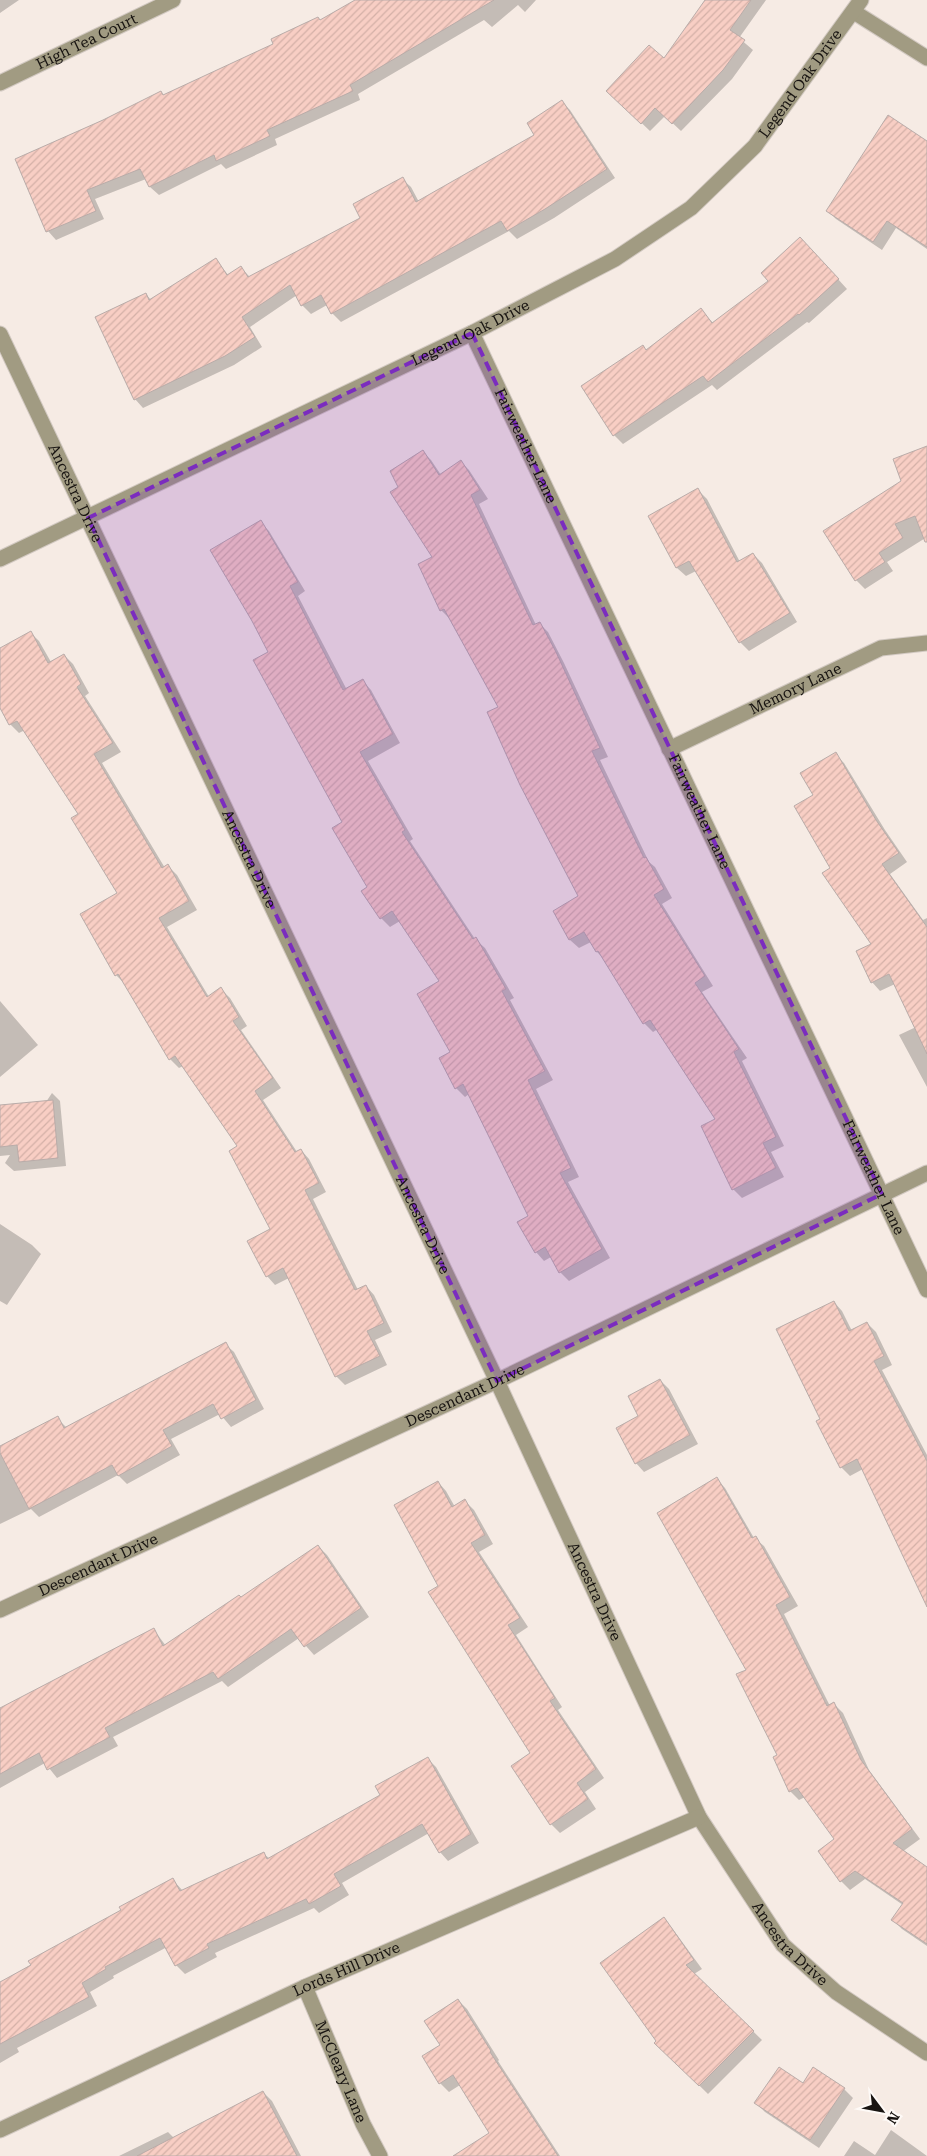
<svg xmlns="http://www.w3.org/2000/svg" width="927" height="2156" font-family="'Roboto Serif',serif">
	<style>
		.shadow { fill: #0003 }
		.building { fill: url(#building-hatch); stroke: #b9aca9 }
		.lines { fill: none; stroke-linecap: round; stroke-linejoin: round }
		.minor-casing { stroke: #d2c9c2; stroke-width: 17 }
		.minor { stroke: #a19b82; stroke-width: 15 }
		.marked { fill: #7b2cbf; fill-opacity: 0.2; stroke: #7b2cbf; stroke-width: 4; stroke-dasharray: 10 6; stroke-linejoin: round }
		.labels { text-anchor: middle; stroke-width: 4.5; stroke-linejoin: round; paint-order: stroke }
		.street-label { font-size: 15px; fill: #181411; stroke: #fefaf7 }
	</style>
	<defs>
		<pattern id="building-hatch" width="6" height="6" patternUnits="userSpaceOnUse" patternTransform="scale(1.25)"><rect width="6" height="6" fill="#f8cec4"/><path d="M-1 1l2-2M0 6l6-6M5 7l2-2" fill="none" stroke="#d4b0a7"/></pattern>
	</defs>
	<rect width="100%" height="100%" fill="#f6ebe4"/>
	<path class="shadow" d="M0,0h19l-19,13z
		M357,0h179l-11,12 -7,-7 -26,22 -8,-7 -126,74 2,6 -85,39 2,6 -51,24 -5,-5 -62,31 -9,-8 -4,-8 -51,20 9,20 -48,21 -8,-9 56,-109 56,-30 4,3 111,-50z
		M706,0h60l-27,38 14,12 -21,29 -51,52 -16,-15 -15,15 -42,-40 56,-31z
		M562,102l8,8 45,68 -61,40 -37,21 -8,-8 -168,91 -9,-9 -5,-8 -16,9 -9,-9 -5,-10 -47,32 12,20 -28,18 -91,43 -8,-9 11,-105 5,6 65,-40 13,16 12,-8 9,9 112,-59 40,-39 9,8 8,15 117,-67z
		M927,143v106l-31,-21 -14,22 -46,-31 -9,-9z
		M809,247l38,42 -38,34 -2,-1 -90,68 -5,-5 -89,59 -9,-9 -31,-49 60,-39 4,4 54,-41 13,14 56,-43z
		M927,447v90l-40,25 6,9 -28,18 -9,-9 47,-98z
		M423,452l8,8 10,15 20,-13 8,8 19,29 -9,5 57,121 3,-2 9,9 16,31 44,94 -8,3 49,102 6,5 17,31 -10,6 51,82 -11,6 45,66 -5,3 42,85 -13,6 13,25 -42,21 -9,-9 -16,-70 -59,-90 -5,3 -9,-9 -39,-63 -8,-8 -6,-10 -12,6 -9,-8 -16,-29 25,-14 -80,-189 -49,-89 -9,-9 -7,-53 -34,-69z
		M698,490l9,9 33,63 13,-8 9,9 35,59 -48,29 -9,-9 -44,-71 -10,5 -9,-8 -27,-52z
		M260,522l9,9 36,60 -7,5 49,94 16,-9 8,9 29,53 -32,18 45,78 -3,2 65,98 10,9 29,50 -4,2 43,80 -17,9 43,88 -11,5 42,76 -41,23 -9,-9 -9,-15 -7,4 -8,-9 -6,-36 -61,-122 -4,3 -9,-9 -15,-106 -41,-61 -10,6 -9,-9 -37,-96 -74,-169z
		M30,632l9,9 12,21 13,-7 9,9 16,29 -4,3 36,56 -19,11 63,105 3,-2 9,9 20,35 -30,17 42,70 12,-8 9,9 17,28 -6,4 40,58 -18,12 34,52 4,-2 8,9 17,33 -13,7 45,91 8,-4 8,9 18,37 -17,8 12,25 -42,20 -9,-9 -47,-98 -14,7 -8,-9 4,-46 -32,-83 -56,-81 -4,2 -9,-9 -45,-75 -9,-9 3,-81 -39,-79 -55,-85 -6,3 -9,-9 -10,-18v-56z
		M835,754l9,9 41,67 22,32 -17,12 33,46 4,-2v169l-28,-52 17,-8 -21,-43 -15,7 -8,-9 1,-38 -41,-76 -17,-72z
		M0,1001l38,44 -38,32z
		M52,1093l8,8 6,65 -52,5 -9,-8 5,-8 -10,1v-49l46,-5z
		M0,1224l32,21 9,9 -34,51 -7,-4z
		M834,1302l8,9 10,20 15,-8 9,9 16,33 -10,5 45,85v107l-64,-93 -13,7 -9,-9 -19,-48z
		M225,1344l9,8 30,57 -33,18 -11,-13 -49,25 9,16 -53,29 -9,-9 -79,42 -8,-8 -31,15v-76l57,-30 10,10z
		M660,1380l9,9 29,55 -54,28 -8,-9 4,-46z
		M717,1479l8,9 29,50 10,8 34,60 -14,8 46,92 4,-2 9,9 26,57 51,69 -18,13 25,17v77l-25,-17 -9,-9 10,-15 -38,-26 -15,11 -9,-9 -22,-30 17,-12 -31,-42 -6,3 -9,-9 -43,-121z
		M438,1482l8,9 9,16 10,-6 9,9 19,34 -14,8 49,75 -12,8 46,72 -4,3 46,68 -19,14 11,17 -36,24 -9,-9 -38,-57 19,-14 -92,-167z
		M318,1546l9,9 42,62 -55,38 -15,-17 -71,49 -6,-6 -109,56 5,9 -61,32 -12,-15 -45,25v-79l154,-79 12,16 76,-47z
		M427,1758l9,9 43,76 -31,18 -8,-9 -11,-19 -87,50 7,12 -30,18 -5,-5 -99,45 2,4 -32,17 -9,-9 -9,-18 -54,29 1,2 -24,14 7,14 -80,42 2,4 -19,11v-80l173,-103 10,11 81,-37 6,5 112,-64z
		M664,1919l8,9 30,41 -8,5 68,66 -54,54 -52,-51z
		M458,2000l9,9 32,51 -1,1 62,95h-74l4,-23 -30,-48 -11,7 -9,-9 -16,-26 17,-12z
		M844,2089l9,9 -34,50 -54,-36 -9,-9z
		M263,2092l9,9 29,55h-182l49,-24 6,6z
		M891,2130l36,26h-83l10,-15 21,14z"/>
	<path class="building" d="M355,0h139l-144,85 3,6 -86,39 3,6 -54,25 -2,-6 -65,32 -9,-18 -53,21 9,21 -50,21 -31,-73 88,-39 58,-29 2,4 110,-51 -2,-5 47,-22 2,3z
		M705,0h46l-21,30 15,10 -22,30 -51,54 -17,-16 -14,16 -35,-33 43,-46 15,13z
		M562,100l45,69 -62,40 -38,22 -6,-10 -170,93 -10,-19 -20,11 -11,-21 -48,32 13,20 -30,19 -91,44 -39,-83 51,-24 3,7 67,-42 11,17 14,-9 7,11 112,-59 -7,-14 50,-27 13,25 118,-67 -7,-12z
		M888,115l39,26v106l-40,-26 -14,21 -47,-31z
		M800,237l39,42 -40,36 -1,-1 -90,68 -5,-6 -90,60 -32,-50 62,-41 3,5 55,-42 11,15 56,-42 -7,-8z
		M927,446v96h-2l-10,-26 -20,8 8,14 -24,15 6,9 -30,19 -32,-50 78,-50 -8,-22z
		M423,450l16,25 22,-15 19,30 -9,5 62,130 7,-3 16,30 44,96 -8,3 52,107 2,-1 18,32 -10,6 51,81 -10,7 44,66 -5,3 42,85 -13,6 13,25 -44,22 -31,-64 14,-7 -65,-99 -7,4 -45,-73 -2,1 -12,-20 -15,8 -16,-29 25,-15 -58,-111 -33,-73 11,-5 -54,-98 -4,2 -22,-47 14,-7 -42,-65 8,-5 -8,-16z
		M698,488l39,74 16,-9 37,60 -51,30 -50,-82 -13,7 -28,-52z
		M261,520l37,62 -8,4 53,104 20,-11 30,55 -33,18 45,78 -3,2 71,107 3,-2 30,52 -4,2 43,80 -17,9 43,88 -11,5 42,76 -43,24 -14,-26 -10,6 -18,-31 11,-6 -65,-132 -8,5 -16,-31 11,-6 -33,-58 22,-13 -47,-70 -12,8 -19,-28 6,-4 -35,-59 10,-6 -89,-162 15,-8 -16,-31 -42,-71z
		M31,631l17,32 16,-9 17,30 -4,3 36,56 -19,11 68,114 6,-4 21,37 -30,17 48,79 14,-10 18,30 -6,4 40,57 -18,13 40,61 6,-3 18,34 -14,7 50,100 11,-5 18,38 -17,8 13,25 -45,21 -52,-109 -17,9 -19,-36 23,-12 -41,-78 8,-5 -62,-90 -6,4 -51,-86 -3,2 -35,-62 37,-21 -46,-75 7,-4 -61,-93 -8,4 -9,-17v-60z
		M836,752l40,68 23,33 -17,11 45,63v127l-38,-80 -18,9 -15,-32 15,-7 -49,-71 8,-5 -36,-62 19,-11 -13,-22z
		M53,1100l5,58 -39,4 -2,-17 -17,2v-42z
		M834,1301l15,30 18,-9 17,34 -10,5 53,100v146l-70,-148 -17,9 -24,-47 4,-2 -44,-90z
		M226,1342l30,58 -35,19 -8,-15 -50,26 9,16 -54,30 -6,-11 -83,44 -29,-56v-7l58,-30 6,12z
		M660,1379l30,56 -55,29 -19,-36 22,-12 -10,-20z
		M717,1477l35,61 4,-2 34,61 -14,8 51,101 7,-4 27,58 51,69 -19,14 34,24v77l-36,-24 12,-17 -48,-32 -15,11 -22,-31 16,-12 -37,-51 -8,4 -16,-35 4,-2 -41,-81 10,-4 -89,-157z
		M438,1481l14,26 13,-8 20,36 -14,8 49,75 -12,7 47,73 -5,3 46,68 -19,14 11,16 -38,26 -39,-59 19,-13 -102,-161 10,-6 -44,-81z
		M318,1545l43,63 -57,39 -13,-18 -73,50 -5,-7 -108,56 5,9 -63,33 -8,-17 -39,21v-66l154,-80 9,18 76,-51 2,2z
		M428,1757l43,77 -32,19 -17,-29 -88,50 7,12 -32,18 -3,-5 -99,45 2,4 -34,18 -15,-28 -55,29 1,2 -24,14 7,14 -89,47v-62l31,-17 -3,-4 93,-51 -2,-3 54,-29 7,13 84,-39 3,7 113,-64 -5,-9z
		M664,1917l30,43 -8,5 68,66 -55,55 -45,-43 2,-2 -56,-78z
		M458,1999l33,52 -1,1 68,104h-105l36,-23 -36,-58 -14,9 -17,-28 18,-11 -16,-24z
		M779,2067l24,16 10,-16 32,21 -35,52 -56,-37z
		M263,2091l34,65h-160z"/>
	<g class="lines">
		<defs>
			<g id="minor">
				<path d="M854,12l73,46"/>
				<path id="s1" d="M0,83l173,-83"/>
				<path id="s2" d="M472,333l455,957"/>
				<path id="s3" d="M0,334l497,1047 202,436 84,128 53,47 91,61"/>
				<path id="s4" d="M0,559l472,-226 143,-74 76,-51 64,-62 106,-146"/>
				<path id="s5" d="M669,749l212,-101 46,-5"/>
				<path id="s6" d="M0,1610l497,-229 430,-208"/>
				<path id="s7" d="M305,1987l58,137 17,32"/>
				<path id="s8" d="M0,2130l305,-143 394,-170"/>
			</g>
		</defs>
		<use href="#minor" class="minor-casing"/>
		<use href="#minor" class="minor"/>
	</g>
	<path class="marked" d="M472,333l410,861 -385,187 -409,-863z"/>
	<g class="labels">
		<g class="street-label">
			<text dy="5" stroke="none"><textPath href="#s1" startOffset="96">High Tea Court</textPath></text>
			<text dy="5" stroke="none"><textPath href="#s4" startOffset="942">Legend Oak Drive</textPath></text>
			<text dy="5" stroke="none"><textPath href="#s4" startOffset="522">Legend Oak Drive</textPath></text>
			<text dy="5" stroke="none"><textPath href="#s2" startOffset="125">Fairweather Lane</textPath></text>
			<text dy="5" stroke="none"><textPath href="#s3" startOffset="176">Ancestra Drive</textPath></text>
			<text dy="5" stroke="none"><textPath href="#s5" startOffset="140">Memory Lane</textPath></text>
			<text dy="5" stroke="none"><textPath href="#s2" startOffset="530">Fairweather Lane</textPath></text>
			<text dy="5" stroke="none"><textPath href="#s3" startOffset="581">Ancestra Drive</textPath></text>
			<text dy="5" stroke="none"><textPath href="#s2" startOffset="935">Fairweather Lane</textPath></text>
			<text dy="5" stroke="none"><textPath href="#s3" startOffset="986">Ancestra Drive</textPath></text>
			<text dy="5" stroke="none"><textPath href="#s6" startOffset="512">Descendant Drive</textPath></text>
			<text dy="5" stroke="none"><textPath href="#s6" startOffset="108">Descendant Drive</textPath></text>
			<text dy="5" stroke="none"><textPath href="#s3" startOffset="1391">Ancestra Drive</textPath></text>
			<text dy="5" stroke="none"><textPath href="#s3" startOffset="1796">Ancestra Drive</textPath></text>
			<text dy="5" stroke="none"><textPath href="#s8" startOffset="382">Lords Hill Drive</textPath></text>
			<text dy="5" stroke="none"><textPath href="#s7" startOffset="92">McCleary Lane</textPath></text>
		</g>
	</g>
	<g transform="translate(882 2111) rotate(122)" stroke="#fefaf7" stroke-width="4" paint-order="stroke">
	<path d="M0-4L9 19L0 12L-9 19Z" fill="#181411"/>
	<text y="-8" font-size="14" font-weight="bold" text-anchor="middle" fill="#181411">N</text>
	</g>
</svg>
